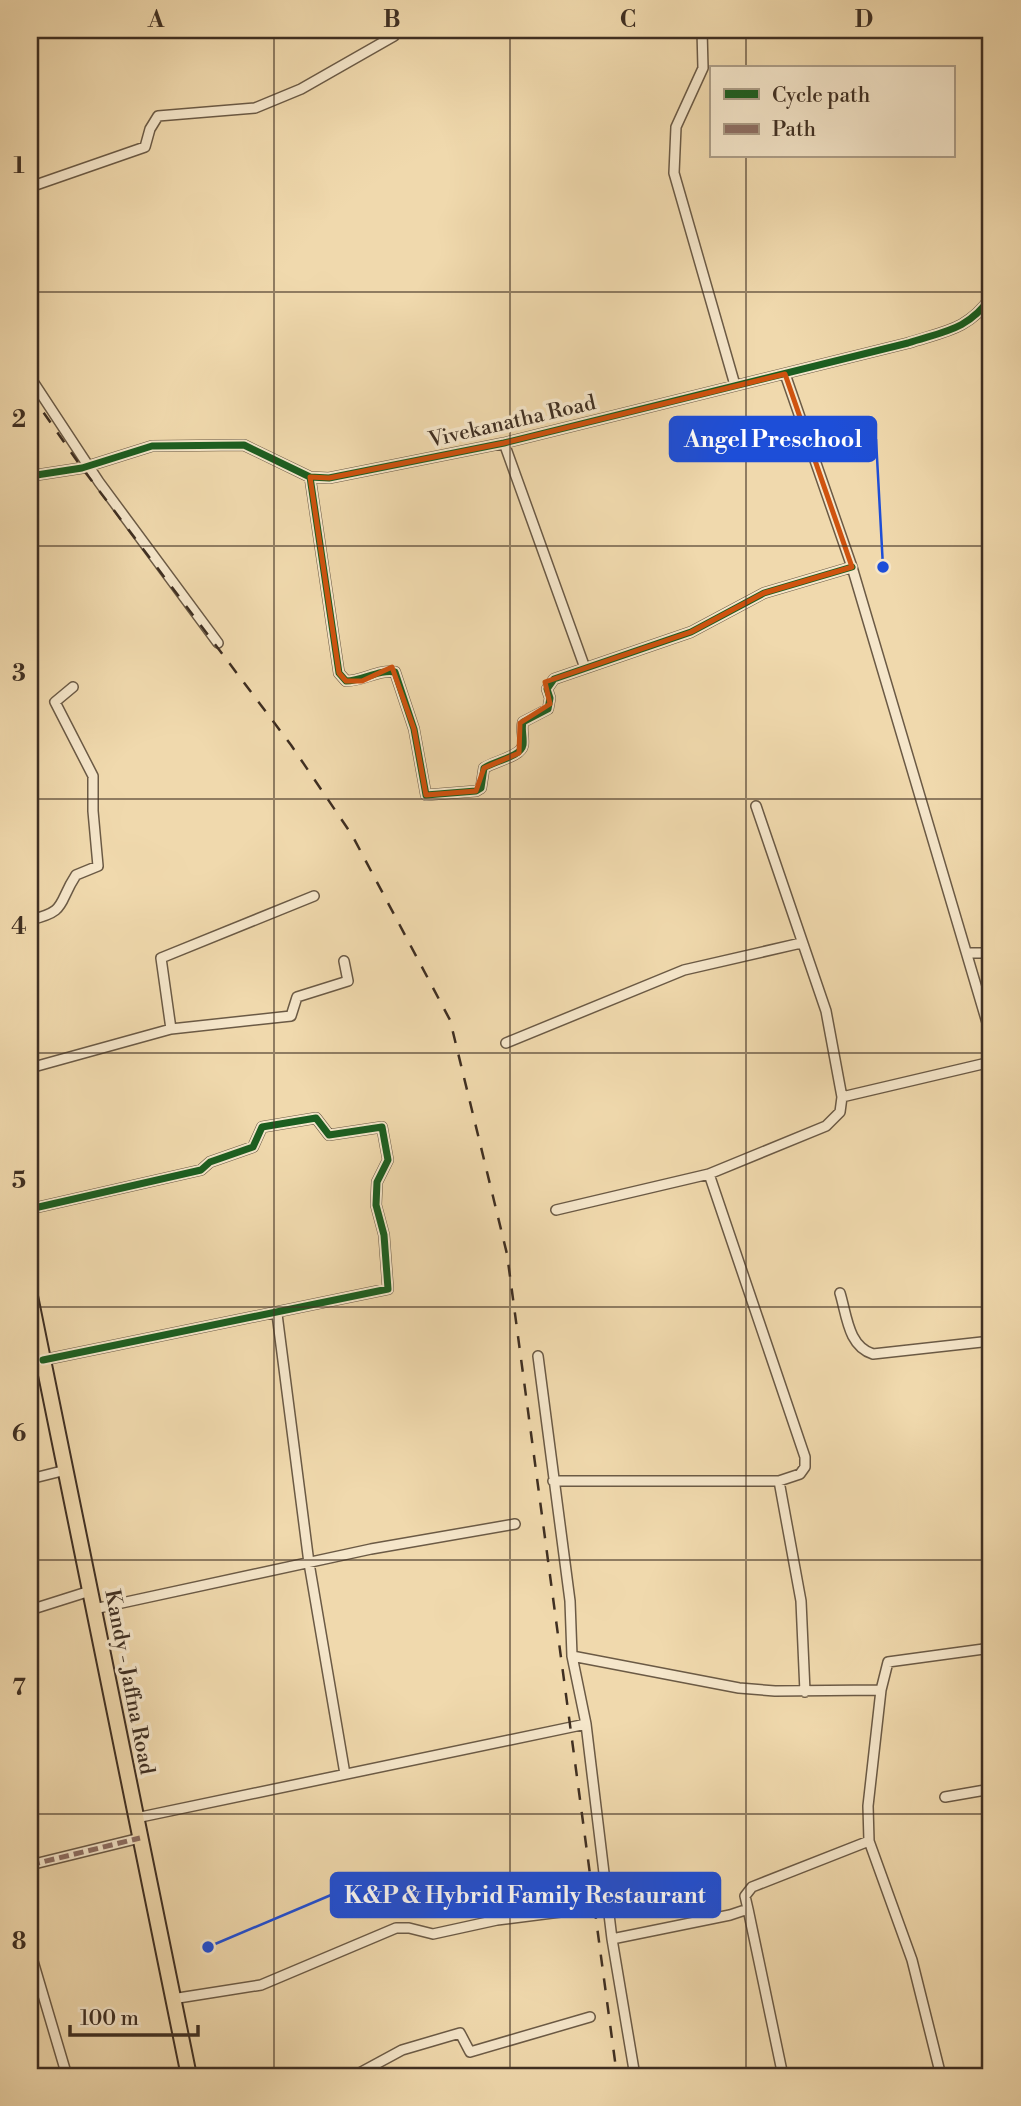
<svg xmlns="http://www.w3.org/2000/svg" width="1021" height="2106" font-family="'Libre Bodoni',serif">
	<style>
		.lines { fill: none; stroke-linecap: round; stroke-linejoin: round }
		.minor-casing { stroke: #6b5a45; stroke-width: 12 }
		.highway-casing { stroke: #3f2f22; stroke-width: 18 }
		.minor { stroke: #f5e6ca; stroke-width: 9 }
		.highway { stroke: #f0d9ad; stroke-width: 14 }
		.rail { stroke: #3f2f22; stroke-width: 2.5; stroke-dasharray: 12 12; stroke-linecap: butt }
		.quiet { stroke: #8d6e63; stroke-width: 5; stroke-dasharray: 10 5; stroke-linecap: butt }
		.cycleway-casing { stroke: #f5e6ca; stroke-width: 11 }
		.cycleway { stroke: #1b5e20; stroke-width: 7 }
		.marked { fill: none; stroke: #cf530f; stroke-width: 5; stroke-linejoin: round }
		.grid { fill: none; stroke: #3f2f22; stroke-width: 2; stroke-opacity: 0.55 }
		.labels { text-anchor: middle; stroke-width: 7; stroke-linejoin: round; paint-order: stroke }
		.street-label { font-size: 21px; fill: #3f2f22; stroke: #f5e6ca }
		.leader { fill: none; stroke: #1d4ed8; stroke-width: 2.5 }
		.callout-dot { fill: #1d4ed8; stroke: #f5e6ca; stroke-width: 2.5 }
		.callout { fill: #1d4ed8; stroke: #1d4ed8; stroke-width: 2.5 }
		.callout-label { font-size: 23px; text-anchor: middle; font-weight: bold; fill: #fff }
		.neatline { fill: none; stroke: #3f2f22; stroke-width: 2.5 }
		.grid-label { font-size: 23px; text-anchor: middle; font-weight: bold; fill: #3f2f22 }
	</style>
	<rect width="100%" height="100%" fill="#f0d9ad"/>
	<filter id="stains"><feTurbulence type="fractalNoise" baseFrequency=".00286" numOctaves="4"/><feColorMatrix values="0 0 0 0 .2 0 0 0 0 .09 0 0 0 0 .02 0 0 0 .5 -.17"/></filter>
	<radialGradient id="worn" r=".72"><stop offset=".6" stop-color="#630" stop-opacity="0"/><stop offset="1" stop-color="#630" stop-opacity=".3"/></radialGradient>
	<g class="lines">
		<defs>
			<path id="minor" d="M702,30l1,38 -27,59 -2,46 61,212
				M30,187l115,-40 5,-18 8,-13 97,-8 46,-19 93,-53 3,-6
				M785,374l67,193 139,469
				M30,377l69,105 119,161
				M504,443l81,225
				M30,476l52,-8 70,-22 92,-1 66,32 19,1 175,-35 404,-100c37,-12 60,-13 83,-46
				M310,477l29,196 7,8c17,0 33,-12 49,-9l19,57 12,66 50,-4 5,-3 3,-20c10,-7 37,-11 39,-23 1,-8 -2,-15 0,-23l25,-13 2,-11 -3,-9 7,-10 137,-47 73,-39 88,-26
				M30,920c38,-9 27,-16 46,-45l22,-9 -5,-55v-35l-38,-74 18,-15
				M968,953h23
				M171,1029l-10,-71 153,-62
				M506,1043l178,-73 117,-27
				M30,1068l141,-39 120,-13 6,-19 51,-16 -4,-20
				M842,1097l149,-35
				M30,1209l171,-39 9,-8 43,-15 9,-20 54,-9 13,17 53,-8 6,33 -11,22 -1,23 8,30 4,54 -345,71
				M556,1210l153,-36 117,-48 14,-14 2,-15 -16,-86 -70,-205
				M840,1293c7,23 8,53 33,61l118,-13
				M277,1314l32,249 36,211
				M538,1356l32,245 2,55 14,68 26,215 23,137
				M30,1479l36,-9
				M553,1481h226l21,-7 5,-7v-10l-96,-283
				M779,1481l22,120 4,91
				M94,1609l277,-60 144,-25
				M30,1610l60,-19
				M572,1656l167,32 36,3 106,-1 7,-28 103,-14
				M881,1690l-13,116 1,35 43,119 29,116
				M945,1797l46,-8
				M136,1818l450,-94
				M30,1865l110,-27
				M748,1909l35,167
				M612,1939l118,-24 18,-6 -3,-13 7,-9 117,-46
				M30,1951l37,125
				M172,1999l89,-14 135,-57h13l24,6 64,-14 87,-11
				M354,2076l48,-26 58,-17 10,19 120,-35
				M969,2076l22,-5"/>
			<path id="highway" d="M30,1296l159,780"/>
		</defs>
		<use href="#minor" class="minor-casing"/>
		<use href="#highway" class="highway-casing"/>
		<use href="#minor" class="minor"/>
		<use href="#highway" class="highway"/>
		<path class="rail" d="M30,393l52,75 209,277 61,90 98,185 57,234 110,822"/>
		<path class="quiet" d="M30,1865l110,-27"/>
		<defs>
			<path id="cycleway" d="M30,476l52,-8 70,-22 92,-1 66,32 19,1 175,-35 404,-100c37,-12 60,-13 83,-46
				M310,477l29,196 7,8c17,0 33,-12 49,-9l19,57 12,66 50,-4 5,-3 3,-20c10,-7 37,-11 39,-23 1,-8 -2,-15 0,-23l25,-13 2,-11 -3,-9 7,-10 137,-47 73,-39 88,-26
				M30,1209l171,-39 9,-8 43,-15 9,-20 54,-9 13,17 53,-8 6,33 -11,22 -1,23 8,30 4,54 -345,71"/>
		</defs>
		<use href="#cycleway" class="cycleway-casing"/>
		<use href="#cycleway" class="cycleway"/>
	</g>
	<path class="marked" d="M785,374l67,193 -88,26 -73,39 -146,50 5,22 -30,19 -1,30 -35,15 -8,23 -50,4 -12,-66 -22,-62 -30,14h-16l-7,-8 -29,-196 19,1 175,-35z"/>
	<path class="grid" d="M274,30v2046M510,30v2046M746,30v38M746,156v1920M30,292h961M30,546h961M30,799h961M30,1053h961M30,1307h961M30,1560h961M30,1814h961"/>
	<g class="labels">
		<g class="street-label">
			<text transform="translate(512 421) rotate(-13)" y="7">Vivekanatha Road</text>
			<text transform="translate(130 1682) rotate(79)" y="7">Kandy - Jaffna Road</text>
		</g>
	</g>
	<path class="leader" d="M883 567L876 439M208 1947L331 1895"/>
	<g class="callout-dot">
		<circle cx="883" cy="567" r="7"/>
		<circle cx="208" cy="1947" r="7"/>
	</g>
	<g class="callout">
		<rect x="670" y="417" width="206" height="44" rx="7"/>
		<rect x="331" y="1873" width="389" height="44" rx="7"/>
	</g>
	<g class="callout-label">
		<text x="773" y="447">Angel Preschool</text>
		<text x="525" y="1903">K&amp;P &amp; Hybrid Family Restaurant</text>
	</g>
	<rect width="1021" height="2106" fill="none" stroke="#f0d9ad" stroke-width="77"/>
	<rect x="710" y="66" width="245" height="91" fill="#f5e6ca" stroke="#ac9d87" stroke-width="2"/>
	<rect x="724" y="89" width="35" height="10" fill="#1b5e20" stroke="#ac9d87" stroke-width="2"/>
	<text x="772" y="102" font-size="21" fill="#3f2f22">Cycle path</text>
	<rect x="724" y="124" width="35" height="10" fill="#8d6e63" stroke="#ac9d87" stroke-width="2"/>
	<text x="772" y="136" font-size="21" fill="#3f2f22">Path</text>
	<path d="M70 2025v10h128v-10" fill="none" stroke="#3f2f22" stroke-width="3.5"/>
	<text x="80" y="2025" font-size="21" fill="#3f2f22" stroke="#f5e6ca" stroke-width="5" paint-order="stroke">100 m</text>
	<rect x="38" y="38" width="944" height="2030" class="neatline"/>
	<g class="grid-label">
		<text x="156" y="27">A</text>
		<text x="392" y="27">B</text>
		<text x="628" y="27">C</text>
		<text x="864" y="27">D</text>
		<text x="19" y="173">1</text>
		<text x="19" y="427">2</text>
		<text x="19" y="681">3</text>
		<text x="19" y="934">4</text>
		<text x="19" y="1188">5</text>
		<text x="19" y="1441">6</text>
		<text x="19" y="1695">7</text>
		<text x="19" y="1949">8</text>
	</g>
	<rect width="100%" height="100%" filter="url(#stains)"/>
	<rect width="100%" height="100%" fill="url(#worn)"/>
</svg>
